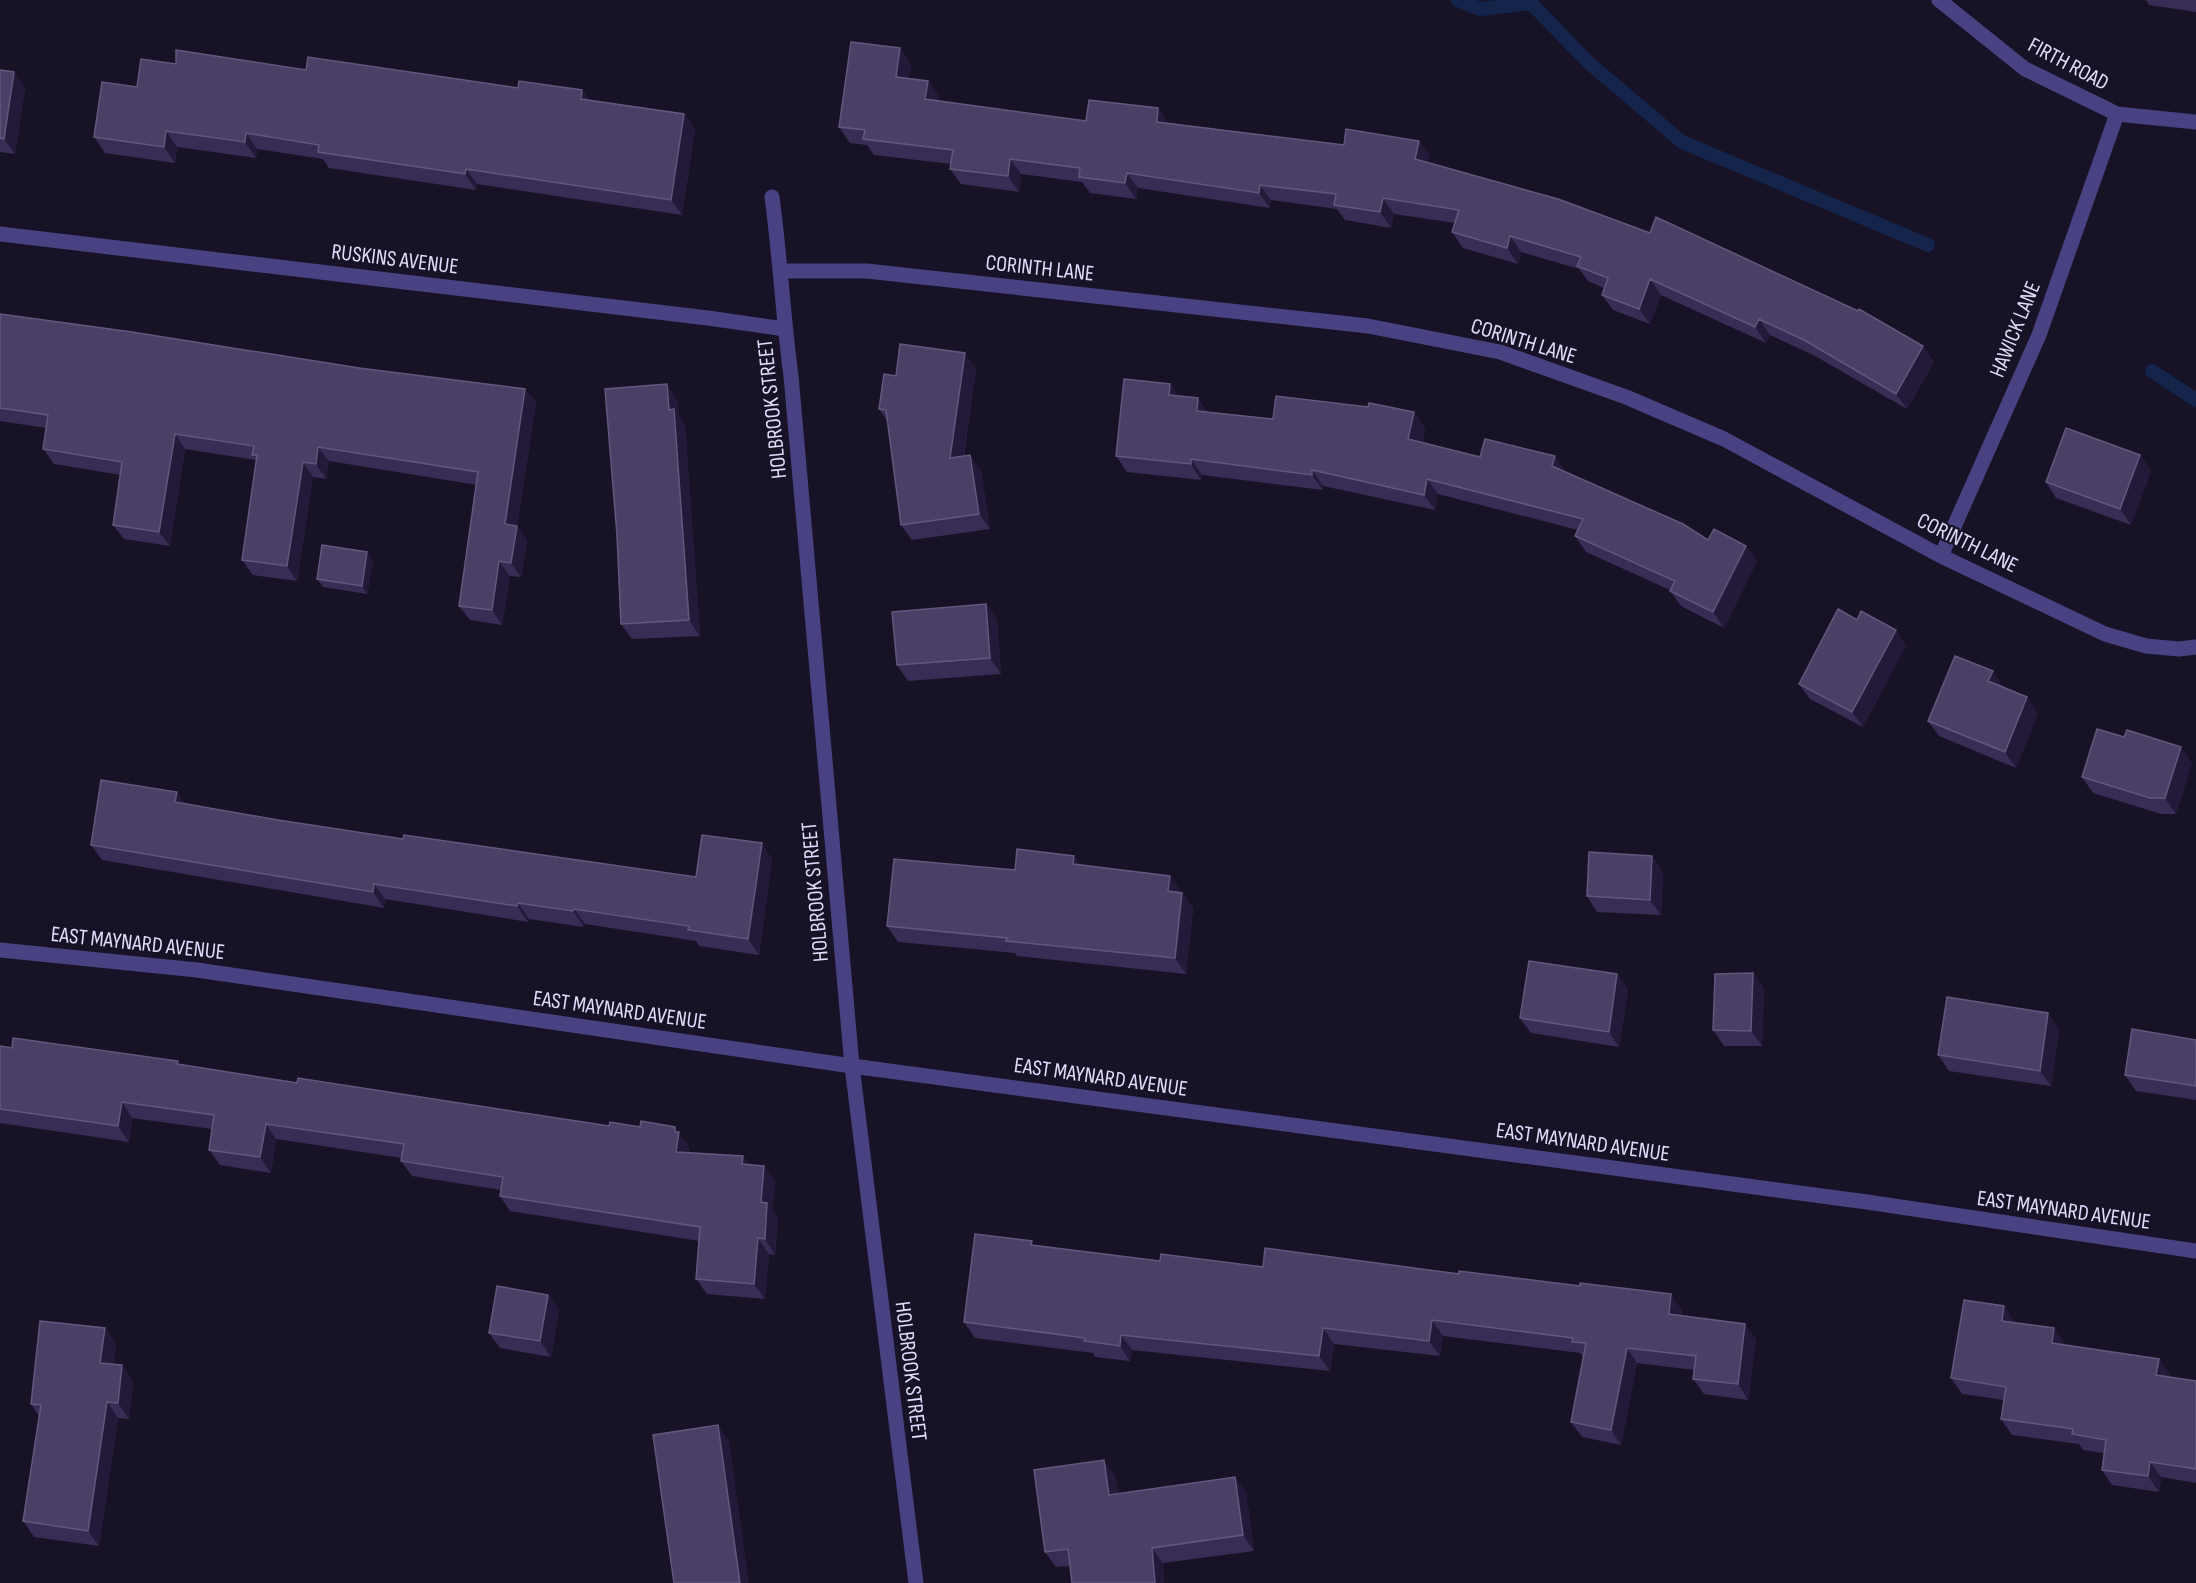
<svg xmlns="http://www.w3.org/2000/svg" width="2196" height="1583" font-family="'Sofia Sans Condensed',sans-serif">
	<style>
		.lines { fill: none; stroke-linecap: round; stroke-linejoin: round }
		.stream { stroke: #14244a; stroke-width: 14 }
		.minor { stroke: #494282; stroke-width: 15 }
		.wall { fill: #382d54 }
		.shaded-wall { fill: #231a3a }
		.building { fill: #4a4066; stroke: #62587d; stroke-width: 1.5 }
		.labels { text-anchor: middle; stroke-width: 4.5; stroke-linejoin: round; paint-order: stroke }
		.street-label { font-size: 22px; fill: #e2dcfc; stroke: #181227 }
	</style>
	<rect width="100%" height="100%" fill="#181227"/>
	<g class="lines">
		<path class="stream" d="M1458,0l22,9 51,-6
			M1528,0l60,62 94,80 246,103
			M2152,371l44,29"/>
		<path class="minor" d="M1939,0l86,69 92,45 79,8
			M772,197c8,59 11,119 19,179l61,690 64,517
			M0,234l708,84 77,11
			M782,271h85l501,55 132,26 126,45 98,42 217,117 164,78 41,12 33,3 17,-2
			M1941,556l98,-221 78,-221
			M0,950l197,20 655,96 1015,136 329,49"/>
	</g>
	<path class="wall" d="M2146,0h50v12l-47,-7z
		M911,63l-2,16 19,2 11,15 -1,5 148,20 83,2 175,22 75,-4 11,15 -2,7 495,183 11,16 -27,47 -92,-53 -45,-21 -4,8 -105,-48 -11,29 -37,-14 -11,-15 2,-7 -16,-7 -9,-12 -58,-17 -3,12 -55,-16 -11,-16 3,-9 -61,-9 -3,14 -46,-8 -8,-11 -66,-9 -1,8 -132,-20 -2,11 -46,-6 -8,-11 -61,-8 -2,18 -58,-8 -11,-15 1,-5 -77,-9 -7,-10 -17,-2 -11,-16z
		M176,64l130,6 212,18 64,2 8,11 94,13 11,16 -13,85 -205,-31 -1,6 -147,-22 -6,-9 -66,-10 -1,9 -79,-11 -2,16 -70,-10 -11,-16 43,-50z
		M0,70l14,2 11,16 -10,66 -15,-2z
		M0,314l359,54 166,21 11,14 -19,123 10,14 -6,37 -11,-1 -8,49 -32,-5 -11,-14 18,-121 -148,-24 -3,18 -13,-2 -16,104 -44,-6 -11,-15 15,-99 -1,-1 -71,-11 -15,97 -46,-7 -11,-14 8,-50 -67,-11 -11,-15 3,-21 -46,-7z
		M976,368l-12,88 17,15 9,58 -78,11 -11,-15 -13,-103 -9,-13 17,-33z
		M1170,384l8,12 30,16 65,7 152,9 -3,15 58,14 86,15 142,68 38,6 11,15 -33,67 -43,-22 -11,-15v-1l-84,-38 -11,-16 3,-6 -140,-36 -3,16 -112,-24v4l-121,-15 -1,5 -74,-8 -11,-16z
		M677,400l2,16 6,9 15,211 -68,3 -11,-15z
		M2140,455l11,16 -20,54 -75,-27 -10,-16z
		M373,560l-6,34 -44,-7 -6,-8z
		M986,604l11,15 4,55 -93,7 -11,-16z
		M1906,645l-43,82 -53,-28 -11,-15z
		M2004,687l34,26 -22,55 -77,-32 -11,-15z
		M2192,763l-16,51h-15l-68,-21 -11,-16z
		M177,792l8,12 93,16 125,19 293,38 76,-18 -13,96 -60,-9 -3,-5 -111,-17 -1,3 -55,-8 -1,3 -143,-23 -1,9 -282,-48 -11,-15z
		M1074,856l6,9 101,26v1l12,16 -7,66 -169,-18 -2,-3 -117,-11 -11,-16 128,-56z
		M1663,871l-2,44 -64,-3 -10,-16z
		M1753,973l11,16 -2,57h-38l-11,-16z
		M1617,974l11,16 -9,57 -88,-14 -11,-15z
		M2059,1029l-8,57 -102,-15 -11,-16z
		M2196,1040v60l-60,-9 -11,-16z
		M0,1046l180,18 506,78 3,6v4l54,4 5,8 27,17 -3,29 6,8 -3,37 -6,-1 -4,45 -58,-5 -11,-15 3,-38 -189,-30 -10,-15 1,-6 -89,-14 -11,-15 1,-3 -126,-19 -5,34 -51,-8 -11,-15 3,-21 -80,-11 -3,24 -129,-19z
		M1035,1245l125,16 103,6 419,43 -1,6 75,23 -8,61 -44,-6 -11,-15 1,-9 -57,-7 -16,82 -39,-8 -11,-15 12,-65 -3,-4 -137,-17 -3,20 -106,-12 -4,27 -198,-21 -2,11 -35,-4 -2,-4 -118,-15 -11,-16z
		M548,1295l11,15 -8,47 -51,-9 -11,-15z
		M2015,1322v1l39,5 11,16v1l94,14 11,16 -1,2 27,4v102l-35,-6 -2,15 -47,-7 -10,-15 2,-17 -21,-3 -4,-6 -67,-9 -11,-16 3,-19 -42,-6 -11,-16z
		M105,1328l11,16 -3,20 20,17 -4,38 -11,-1 -19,128 -65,-9 -11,-16 16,-105 -8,-12z
		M1115,1476l3,17 117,-16 11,16 8,58 -91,12 1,20h-92l-2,-17 -14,1 -11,-15z"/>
	<path class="shaded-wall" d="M900,48l11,15 -4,30 -11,-16z
		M14,72l11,16 -10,66 -11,-15z
		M928,81l11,15 -3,19 -11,-16z
		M582,90l11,16 -12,-7z
		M1158,108l11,16 -12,-2z
		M684,114l11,16 -13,85 -11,-15z
		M166,131l11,16 -2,16 -11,-16z
		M246,133l11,16 -1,9 -11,-16z
		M1419,141l11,15 -4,19 -11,-16z
		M1010,159l11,15 -2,18 -11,-16z
		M466,169l11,15 -1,6 -11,-16z
		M1127,173l11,15 -2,11 -11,-16z
		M1260,185l11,15 -1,8 -11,-15z
		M1383,198l11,16 -3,14 -11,-16z
		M1510,236l11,16 -3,12 -11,-16z
		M1650,279l11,16 -11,29 -11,-15z
		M1759,319l11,16 -4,8 -11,-16z
		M1923,346l11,16 -27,47 -11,-15z
		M965,353l11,15 -15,106 -11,-16z
		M667,384l10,16 2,16 6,9 15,211 -11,-16z
		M1170,384l10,16 -11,-5z
		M525,389l11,14 -19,123 10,14 -6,37 -10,-14 -6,-39z
		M1198,398l11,15 -12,-2z
		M1414,412l11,16 -6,27 -11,-16z
		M175,434l10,15 -15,97 -11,-14z
		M318,447l11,14 -3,18 -10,-15z
		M970,455l11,16 9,58 -11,-15z
		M2140,455l11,16 -20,54 -11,-16z
		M1555,456l11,15 -14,-5z
		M1191,459l11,16 -1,5 -10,-16z
		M303,462l10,15 -16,104 -10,-15z
		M1312,470l11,16v4l-11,-15z
		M1427,479l11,15 -3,16 -11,-15z
		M1746,546l11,15 -33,67 -11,-16z
		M367,552l6,8 -6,34 -5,-8z
		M499,561l11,15 -8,49 -10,-15z
		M986,604l11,15 4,55 -11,-16z
		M1896,630l10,15 -43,82 -11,-15z
		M1993,671l11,16 -5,10 -11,-16z
		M2027,697l11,16 -22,55 -11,-16z
		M2181,747l11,16 -16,51 -11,-16z
		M177,792l11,16 -13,-6z
		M762,843l10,16 -13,96 -11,-16z
		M1074,856l11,15 -12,-7z
		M1652,856l11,15 -2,44 -11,-15z
		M1170,876l11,15 -2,16 -11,-16z
		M374,884l11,15 -1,9 -11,-16z
		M1182,893l11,15 -7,66 -11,-16z
		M518,903l11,16 -1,3 -11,-16z
		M574,909l11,15 -1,3 -11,-16z
		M1753,973l11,16 -2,57 -11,-15z
		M1617,974l11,16 -9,57 -10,-15z
		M2048,1013l11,16 -8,57 -11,-15z
		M122,1102l10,16 -3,24 -11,-16z
		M266,1124l10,15 -5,34 -11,-16z
		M675,1127l14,21 -2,19 -11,-15 -1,-20z
		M743,1156l11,15 -12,-7z
		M764,1166l11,15 -3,29 6,8 -3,37 -10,-16 -4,-37z
		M758,1238l11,16 -4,45 -11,-15z
		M1671,1294l11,16 -3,20 -10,-16z
		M548,1295l11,15 -8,47 -11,-16z
		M2004,1306l11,16 -2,14 -11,-15z
		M1432,1320l11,16 -3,20 -11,-15z
		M1745,1324l11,15 -8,61 -10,-16z
		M105,1328l11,16 -5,35 -11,-16z
		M1323,1328l11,16 -4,27 -11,-15z
		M2054,1328l11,16 -2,15 -11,-16z
		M1121,1335l11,15 -2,11 -10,-15z
		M1627,1348l10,15 -16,82 -10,-15z
		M2159,1359l11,16 -3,16 -11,-16z
		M122,1365l11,16 -4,38 -11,-16z
		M107,1402l11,16 -19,128 -11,-15z
		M718,1425l11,16 20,142h-9z
		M1104,1460l11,16 5,34 -11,-15z
		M2150,1462l11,15 -2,15 -11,-16z
		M1235,1477l11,16 8,58 -11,-16z
		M1152,1548l11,15 1,20h-9z"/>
	<path class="building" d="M851,42l49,6 -4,29 32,4 -3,18 161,22 3,-21 69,8 -1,14 187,23 2,-16 73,12 -4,18 143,40 92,34 6,-16 202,94 1,-2 64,37 -27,48 -92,-54 -45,-21 -4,8 -105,-48 -11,30 -37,-14 6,-17 -31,-12 4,-9 -71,-21 -3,12 -55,-16 7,-22 -76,-12 -3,14 -46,-7 2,-11 -76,-9 -1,8 -132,-20 -2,10 -46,-6 1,-9 -70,-9 -2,17 -58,-7 3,-19 -90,-11 2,-9 -26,-3z
		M176,50l130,20 2,-13 210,31 1,-7 63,9 -1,9 103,15 -13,86 -205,-31 -1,5 -147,-22 1,-7 -73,-12 -1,9 -79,-11 -2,16 -70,-10 8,-55 35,5 4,-28 35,5z
		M0,70l14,2 -10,67 -4,-1z
		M0,314l132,18 227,36 166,21 -20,135 12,2 -6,37 -12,-2 -7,49 -33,-4 19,-134 -160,-25 -2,17 -13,-2 -16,104 -45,-6 15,-105h-5l2,-9 -79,-12 -16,98 -46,-7 9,-63 -79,-13 5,-34 -48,-7z
		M900,344l65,9 -15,105 20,-3 9,59 -78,11 -15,-115 -7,-1 5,-35 12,2z
		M1124,379l46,5 -1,11 29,3 -1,13 76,8 3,-23 92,11 1,-4 45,9 -6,27 72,18 5,-18 70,17 -3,10 131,58 25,16 6,-11 32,17 -33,66 -43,-21 5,-10 -100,-45 8,-17 -156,-40 -3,16 -112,-25v5l-121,-16v5l-75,-8z
		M667,384l2,26 5,-1 15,211 -68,4 -4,-89 -12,-146z
		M2066,428l74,27 -20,54 -74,-27z
		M322,545l45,7 -5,34 -45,-7z
		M986,604l4,54 -93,7 -5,-53z
		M1838,609l19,11 4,-9 35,19 -44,82 -53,-28z
		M1955,656l38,15 -5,10 39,16 -22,55 -77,-31z
		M2097,729l27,8 3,-7 54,17 -16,51h-15l-68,-21z
		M101,780l76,12 -2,10 103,18 125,19 1,-4 292,42 6,-42 60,8 -14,96 -60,-9 1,-4 -115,-17 -1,2 -55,-8 -1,3 -143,-22 -1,8 -282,-47z
		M1017,849l57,7 -1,8 97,12 -2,15 14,2 -7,65 -169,-17 1,-3 -120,-12 7,-67 121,11z
		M1589,852l63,4 -2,44 -63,-4z
		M1529,961l88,13 -8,58 -89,-14z
		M1753,973l-2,58 -38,-1 2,-56z
		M1947,997l101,16 -8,58 -102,-16z
		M2132,1029l64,11v46l-71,-11z
		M13,1038l165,23 -1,3 120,19 1,-5 311,48 1,-4 30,5 1,-6 34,6v5h4l-3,20 67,4 -1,8 22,2 -3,36 6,1 -2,36 -7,-1 -4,46 -58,-5 4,-52 -200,-31 3,-19 -102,-16 3,-17 -138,-20 -6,33 -51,-7 5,-35 -92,-13 -4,24 -118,-17v-63l12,2z
		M975,1234l57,7 -1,4 129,16 1,-7 102,13 2,-19 194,26v-3l121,15v-3l91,11 -2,20 76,10 -7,60 -45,-5 3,-23 -69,-8 -16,82 -40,-8 15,-79 -14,-1 1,-4 -141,-18 -3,21 -106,-13 -4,28 -198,-21 -1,11 -36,-5 1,-3 -121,-16z
		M497,1286l51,9 -8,46 -51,-8z
		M1964,1300l40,6 -2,15 52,7 -2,15 107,16 -3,16 40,6v88l-46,-7 -2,14 -46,-6 4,-30 -34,-6 1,-5 -72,-10 5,-32 -55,-9z
		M40,1321l65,7 -5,35 22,2 -4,38 -11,-1 -19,129 -65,-10 18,-116 -10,-1z
		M718,1425l22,158h-66l-21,-148z
		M1104,1460l5,35 126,-18 8,58 -91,13 3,35h-83l-4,-34 -23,3 -11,-82z"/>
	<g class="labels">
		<g class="street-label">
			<text transform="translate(2069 63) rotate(28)" y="8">FIRTH ROAD</text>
			<text transform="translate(395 258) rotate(7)" y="8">RUSKINS AVENUE</text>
			<text transform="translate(1040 267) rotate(6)" y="8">CORINTH LANE</text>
			<text transform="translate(2014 329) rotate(-68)" y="8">HAWICK LANE</text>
			<text transform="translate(1524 340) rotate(17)" y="8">CORINTH LANE</text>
			<text transform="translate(771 409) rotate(-96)" y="8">HOLBROOK STREET</text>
			<text transform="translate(1968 542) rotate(26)" y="8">CORINTH LANE</text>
			<text transform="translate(814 892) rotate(-95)" y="8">HOLBROOK STREET</text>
			<text transform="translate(138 942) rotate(6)" y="8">EAST MAYNARD AVENUE</text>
			<text transform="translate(620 1009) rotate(8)" y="8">EAST MAYNARD AVENUE</text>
			<text transform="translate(1101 1076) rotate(8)" y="8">EAST MAYNARD AVENUE</text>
			<text transform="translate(1583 1141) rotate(8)" y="8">EAST MAYNARD AVENUE</text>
			<text transform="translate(2064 1209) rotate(8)" y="8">EAST MAYNARD AVENUE</text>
			<text transform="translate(912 1371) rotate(83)" y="8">HOLBROOK STREET</text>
		</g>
	</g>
</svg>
